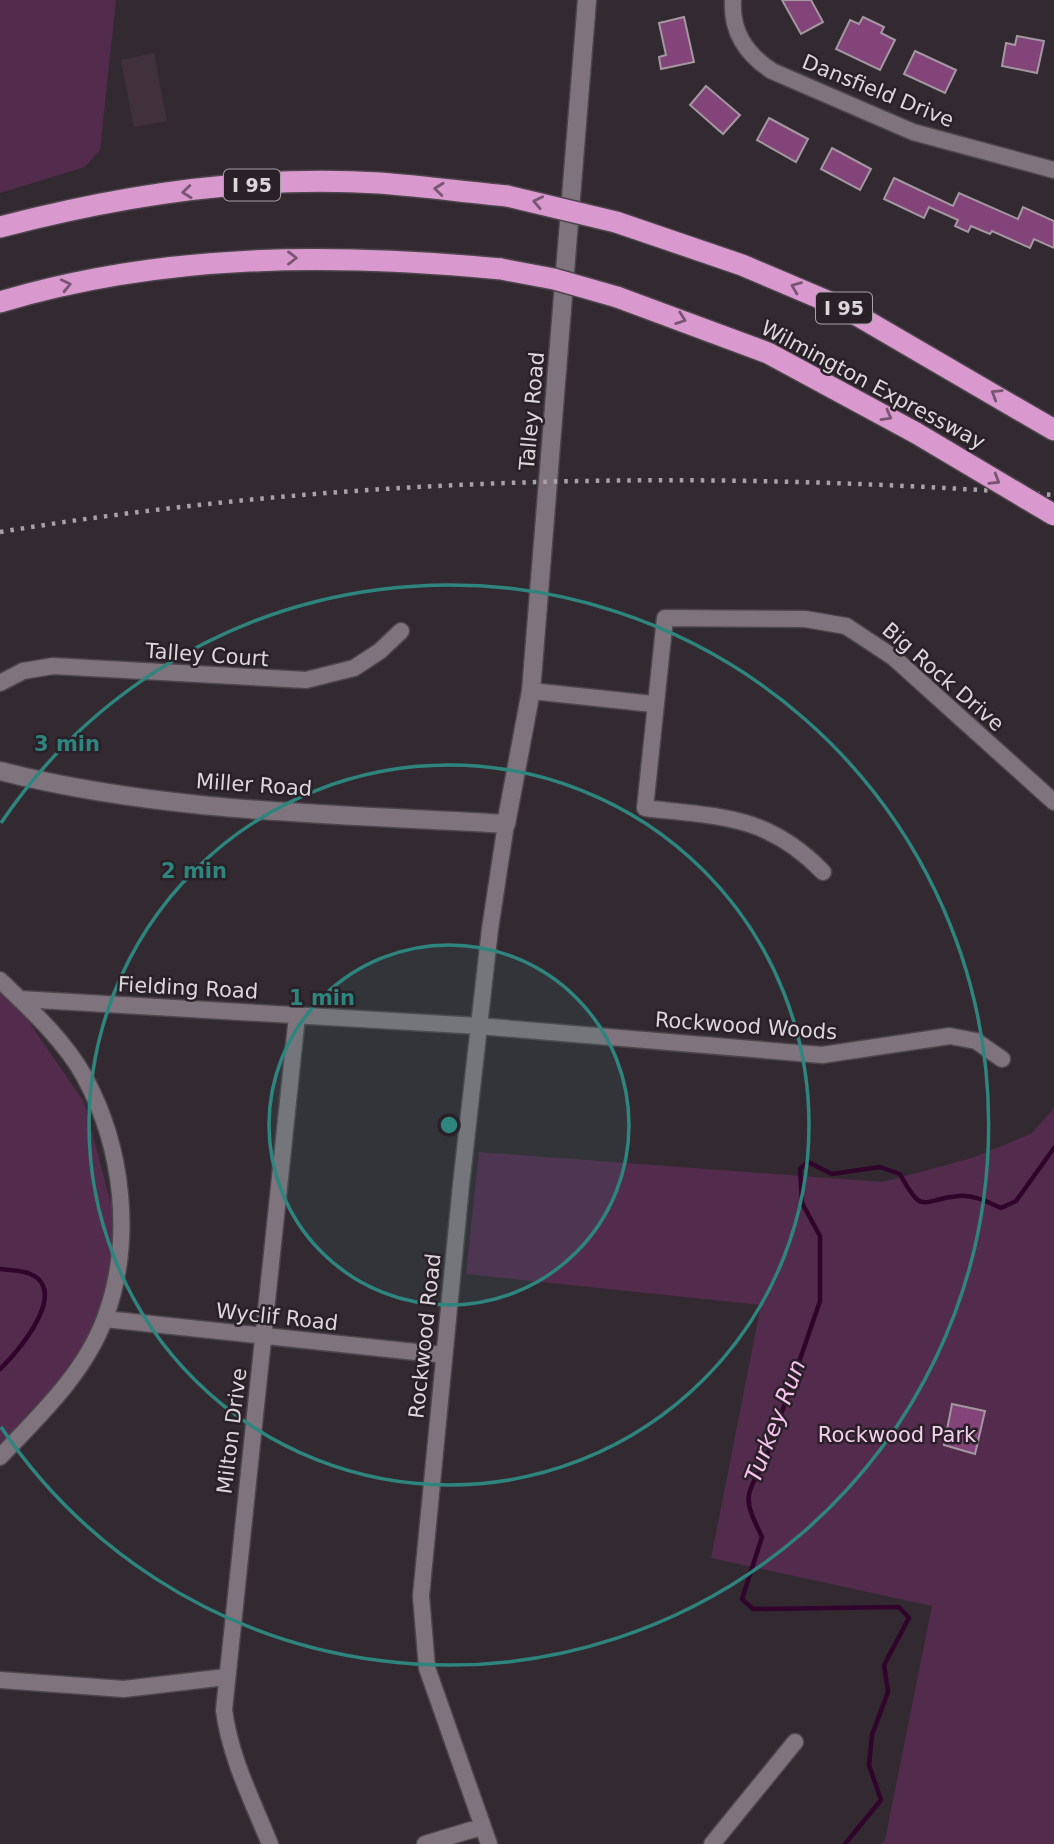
<svg xmlns="http://www.w3.org/2000/svg" width="1054" height="1844" font-family="'DejaVu Sans',sans-serif">
	<style>
		.built { fill: #40313d }
		.green { fill: #532b4d }
		.lines { fill: none; stroke-linecap: round; stroke-linejoin: round }
		.stream { stroke: #31042c; stroke-width: 4.5 }
		.building { fill: #834479; stroke: #a397a0; stroke-width: 2 }
		.street-casing { stroke: #4d454c; stroke-width: 19 }
		.secondary-casing { stroke: #4d454c; stroke-width: 21 }
		.highway-casing { stroke: #4d454c; stroke-width: 24 }
		.street { stroke: #7f747d; stroke-width: 16 }
		.secondary { stroke: #7f747d; stroke-width: 18 }
		.highway { stroke: #d998ce; stroke-width: 21 }
		.rail { stroke: #a8a1a7; stroke-width: 4.5; stroke-dasharray: 3.5 7; stroke-linecap: butt }
		.highway-bridge-casing { stroke: #4d454c; stroke-width: 24; stroke-linecap: butt }
		.highway-bridge { stroke: #d998ce; stroke-width: 21 }
		.oneway { stroke: #785673 }
		.ring { fill: none; stroke: #2e857e; stroke-width: 3.5 }
		.labels { text-anchor: middle; stroke-width: 5; stroke-linejoin: round; paint-order: stroke }
		.shield { fill: #292028; stroke: #a7a0a6; stroke-width: 2 }
		.shield-label { font-size: 19px; font-weight: bold; fill: #ddd7dc }
		.street-label { font-size: 21px; fill: #ddd7dc; stroke: #292028 }
		.park-label { font-size: 21px; fill: #f5d0ee; stroke: #292028 }
		.water-label { font-size: 23px; font-style: italic; fill: #f9c2ee; stroke: #292028 }
		.centre { fill: #2e857e; stroke: #292028; stroke-width: 3.5 }
		.ring-label { font-size: 21px; text-anchor: middle; font-weight: bold; fill: #2e857e; stroke: #292028; stroke-width: 5; stroke-linejoin: round; paint-order: stroke }
	</style>
	<rect width="100%" height="100%" fill="#332a31"/>
	<path class="built" d="M154,53l13,68 -33,6 -13,-67z"/>
	<path class="green" d="M0,0h116l-16,150 -15,17 -85,26z
		M0,980l84,122 36,136 -15,81 -48,77 -57,61z
		M1054,1108v736h-173l4,-4 47,-234 -221,-48 50,-253 -295,-31 13,-122 404,30 89,-24 59,-24z"/>
	<g class="lines">
		<path class="stream" d="M0,1269c9,1 19,1 28,4 44,16 -10,79 -28,96
			M845,1844l36,-44 -12,-35 3,-30 16,-43 -4,-27 25,-47 -10,-11 -146,2 -11,-10 20,-62c-15,-32 -21,-40 1,-70l57,-166v-65l-18,-33 -2,-34 8,-7 24,12 48,-7 20,7c23,42 20,26 58,22 15,-2 30,6 43,12l15,-7 38,-53"/>
	</g>
	<path class="building" d="M782,0h29l12,22 -22,12z
		M684,17l10,45 -33,7 -2,-12 7,-2 -7,-32z
		M863,17l21,10 -3,6 14,7 -15,30 -44,-21 14,-29 9,4z
		M1017,36l27,5 -7,32 -35,-7 4,-23 9,2z
		M915,51l41,19 -11,23 -41,-19z
		M706,86l34,29 -17,19 -33,-29z
		M769,118l39,21 -12,23 -39,-22z
		M832,148l39,21 -11,21 -39,-21z
		M894,178l59,28 6,-13 59,26 5,-12 31,14v27l-20,-9 -4,9 -38,-17 -2,3 -19,-8 -3,6 -13,-6 3,-6 -29,-13 -5,11 -40,-19z
		M952,1404l33,7 -10,43 -31,-9z"/>
	<g class="lines">
		<defs>
			<path id="street" d="M733,0c-2,32 13,54 39,71l141,61 141,38
				M0,683l23,-12 30,-5 253,14 48,-12 26,-17 21,-20
				M531,691l122,13
				M823,872c-56,-58 -104,-55 -178,-64l20,-190 140,1 41,7 47,31 161,145
				M0,980c29,28 64,60 84,96 39,71 50,164 21,242 -20,55 -66,98 -105,139
				M20,999l459,27 343,29 128,-19 26,5 26,18
				M105,1319l339,36
				M0,1680l124,9 102,-12
				M270,1844c-18,-44 -40,-87 -46,-134l73,-694
				M425,1844l56,-17
				M489,1844l-62,-176 -6,-72 40,-411 29,-256 16,-105
				M712,1844l83,-102"/>
			<path id="secondary" d="M0,771c164,42 338,43 506,53l25,-133 56,-691"/>
			<path id="highway" d="M616,222l126,43 106,45 206,120
				M0,227c122,-32 253,-52 379,-44 43,3 85,9 128,13
				M617,297l151,56 148,80
				M0,302c164,-49 332,-49 501,-33"/>
		</defs>
		<use href="#street" class="street-casing"/>
		<use href="#secondary" class="secondary-casing"/>
		<use href="#highway" class="highway-casing"/>
		<use href="#street" class="street"/>
		<use href="#secondary" class="secondary"/>
		<use href="#highway" class="highway"/>
		<path class="rail" d="M0,532c348,-57 703,-63 1054,-37"/>
		<defs>
			<path id="highway-bridge" d="M507,196l109,26
				M501,269l53,10 63,18
				M916,433l138,82"/>
		</defs>
		<use href="#highway-bridge" class="highway-bridge-casing"/>
		<use href="#highway-bridge" class="highway-bridge"/>
	</g>
	<defs><path id="oneway-chevron" d="M-2-3.5L2.5 0L-2 3.5" fill="none" stroke-width="1.6" stroke-linecap="round" stroke-linejoin="round" transform="scale(1.75)"/></defs>
	<g class="oneway">
		<use href="#oneway-chevron" transform="translate(439 189) rotate(-174)"/>
		<use href="#oneway-chevron" transform="translate(187 192) rotate(174)"/>
		<use href="#oneway-chevron" transform="translate(538 202) rotate(-168)"/>
		<use href="#oneway-chevron" transform="translate(292 258)"/>
		<use href="#oneway-chevron" transform="translate(66 285) rotate(-13)"/>
		<use href="#oneway-chevron" transform="translate(796 287) rotate(-158)"/>
		<use href="#oneway-chevron" transform="translate(681 319) rotate(20)"/>
		<use href="#oneway-chevron" transform="translate(996 394) rotate(-148)"/>
		<use href="#oneway-chevron" transform="translate(887 416) rotate(29)"/>
		<use href="#oneway-chevron" transform="translate(995 480) rotate(31)"/>
	</g>
	<circle cx="449" cy="1125" r="180" fill="#2e857e" fill-opacity=".12"/>
	<g class="ring">
		<circle cx="449" cy="1125" r="180"/>
		<circle cx="449" cy="1125" r="360"/>
		<path d="M1 823A540 540 0 1 1 1 1427"/>
	</g>
	<g class="labels">
		<g class="shield">
			<rect x="224" y="169.5" width="56" height="31" rx="5"/>
			<rect x="816" y="292.5" width="56" height="31" rx="5"/>
		</g>
		<g class="shield-label">
			<text x="252" y="192">I 95</text>
			<text x="844" y="315">I 95</text>
		</g>
		<g class="street-label">
			<text transform="translate(878 91) rotate(22)" y="7">Dansfield Drive</text>
			<text transform="translate(873 385) rotate(28)" y="7">Wilmington Expressway</text>
			<text transform="translate(532 411) rotate(-85)" y="7">Talley Road</text>
			<text transform="translate(207 655) rotate(4)" y="7">Talley Court</text>
			<text transform="translate(943 677) rotate(41)" y="7">Big Rock Drive</text>
			<text transform="translate(254 785) rotate(4)" y="7">Miller Road</text>
			<text transform="translate(188 988) rotate(3)" y="7">Fielding Road</text>
			<text transform="translate(746 1026) rotate(4)" y="7">Rockwood Woods</text>
			<text transform="translate(277 1317) rotate(6)" y="7">Wyclif Road</text>
			<text transform="translate(425 1336) rotate(-84)" y="7">Rockwood Road</text>
			<text transform="translate(232 1431) rotate(-83)" y="7">Milton Drive</text>
		</g>
		<g class="park-label">
			<text x="897" y="1442">Rockwood Park</text>
		</g>
		<g class="water-label">
			<text transform="translate(775 1421) rotate(-69)" y="8">Turkey Run</text>
		</g>
	</g>
	<circle cx="449" cy="1125" r="10" class="centre"/>
	<g class="ring-label">
		<text x="67" y="751">3 min</text>
		<text x="194" y="878">2 min</text>
		<text x="322" y="1005">1 min</text>
	</g>
</svg>
